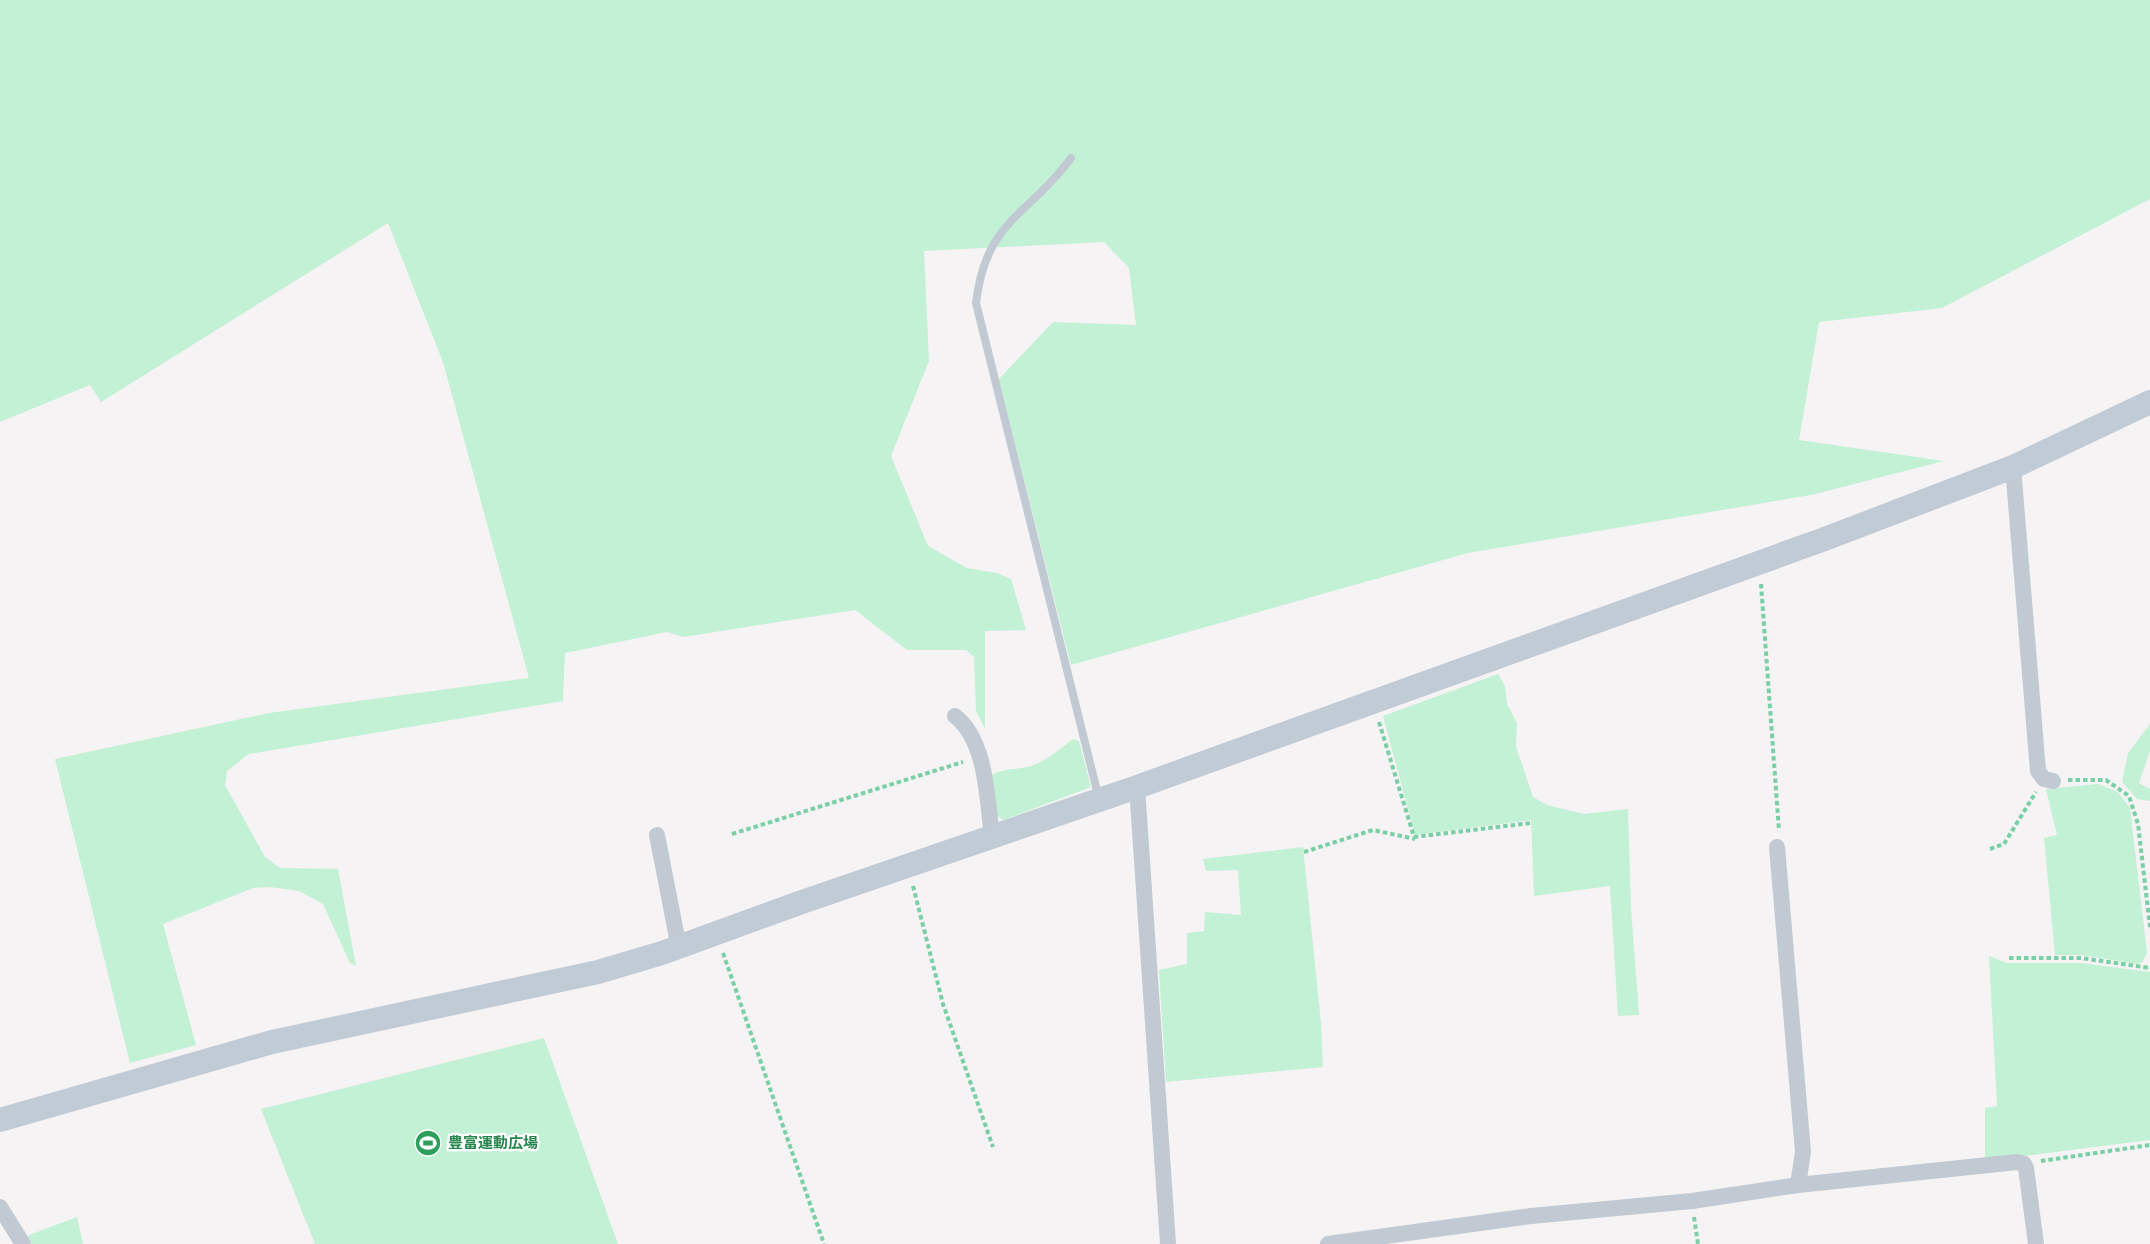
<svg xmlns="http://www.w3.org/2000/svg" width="2150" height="1244" font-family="Manrope,'Noto Sans JP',sans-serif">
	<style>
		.green { fill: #c3f1d5 }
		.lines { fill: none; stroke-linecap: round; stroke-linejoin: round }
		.path { stroke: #7ad0a6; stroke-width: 4; stroke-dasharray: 4.5 3; stroke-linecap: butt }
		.lane { stroke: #c1cad2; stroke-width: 8 }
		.street { stroke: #c1cad2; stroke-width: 16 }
		.secondary { stroke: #c1cbd6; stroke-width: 24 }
		.labels { text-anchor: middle; stroke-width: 4.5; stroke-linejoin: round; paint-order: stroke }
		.leisure-label { font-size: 15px; font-weight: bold; fill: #27864d; stroke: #fff; text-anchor: start }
	</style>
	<rect width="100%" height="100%" fill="#f5f3f3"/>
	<path class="green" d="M0,0h2150v199l-208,109 -123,14 -20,118 145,21 -133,34 -343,58 -397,112 -72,-286 54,-57 83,3 -7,-57 -25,-26 -180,9 5,110 -38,95 37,90 39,22 30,5 14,6 15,51 -41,1v98l-9,-18 -2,-54 -8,-7h-59l-52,-40 -172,27 -16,-5 -102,21 -2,48 -314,53 -22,17 -2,14 40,72 15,11 58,1 18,97 -6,-3 -27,-59 -24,-13 -29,-4 -17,1 -90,36 33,121 -66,18 -75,-304 214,-46 260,-35 -86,-316 -55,-139 -287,179 -11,-17 -90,37z
		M1498,674l7,12 2,18 10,19 -1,24 17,50 14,8 37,9 44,-5 3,99 8,107 -21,1 -8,-130 -76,10 -3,-76 -116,15 -32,-119z
		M2150,724v27l-11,32 11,6v12l-13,-2 -15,-17 6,-29z
		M1073,739l6,2 12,46 -88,33 -6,-4 -7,-40c12,-8 24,-6 37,-9 19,-5 31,-17 46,-28z
		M2098,784l20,8 12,16 17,145 -5,10 -5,1 -56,-9h-26l-11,-117 13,-3 -11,-46z
		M1303,847l18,176 2,44 -157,15 -7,-112 28,-6v-31l17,-2 1,-19 36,3 -3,-45 -32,1 -3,-12z
		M1989,956l18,7h74l69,9v168l-165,21v-53l12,-2z
		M544,1038l74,206h-303l-54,-135z
		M77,1217l6,27h-55l-4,-7z"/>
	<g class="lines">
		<path class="path" d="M1761,584l18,247
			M1379,722l35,115 117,-14
			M2068,780h38l23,16 9,28 12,103
			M732,834l231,-72
			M1990,849l14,-5 32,-52
			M1304,852l69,-22 42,9
			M913,886l30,118 50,143
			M723,953l101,291
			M2009,958h72l69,10
			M2041,1161l109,-16
			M1694,1217l4,27"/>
		<path class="lane" d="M1071,158c-43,59 -85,61 -95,145l123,496"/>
		<path class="street" d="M2013,467l25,304 6,8 9,2
			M955,716c32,25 32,84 37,121
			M1137,787l31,457
			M657,835l22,113
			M1777,847l26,305 -5,33
			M0,1207l23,37
			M1328,1244l203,-28 161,-15 106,-16 219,-23 7,2 2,4 10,76"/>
		<path class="secondary" d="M0,1120l272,-78 326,-70 64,-19 140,-51 335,-115 685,-247 191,-73 137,-65"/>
	</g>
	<defs>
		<symbol id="stadium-disc" viewBox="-11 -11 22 22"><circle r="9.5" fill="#2e9e5b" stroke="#fff"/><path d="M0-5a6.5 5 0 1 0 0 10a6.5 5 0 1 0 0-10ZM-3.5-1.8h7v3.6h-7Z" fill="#fff"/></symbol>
	</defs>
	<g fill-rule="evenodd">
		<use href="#stadium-disc" x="413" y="1128" width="30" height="30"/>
	</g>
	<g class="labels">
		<g class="leisure-label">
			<text x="448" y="1148">豊富運動広場</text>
		</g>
	</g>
</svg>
